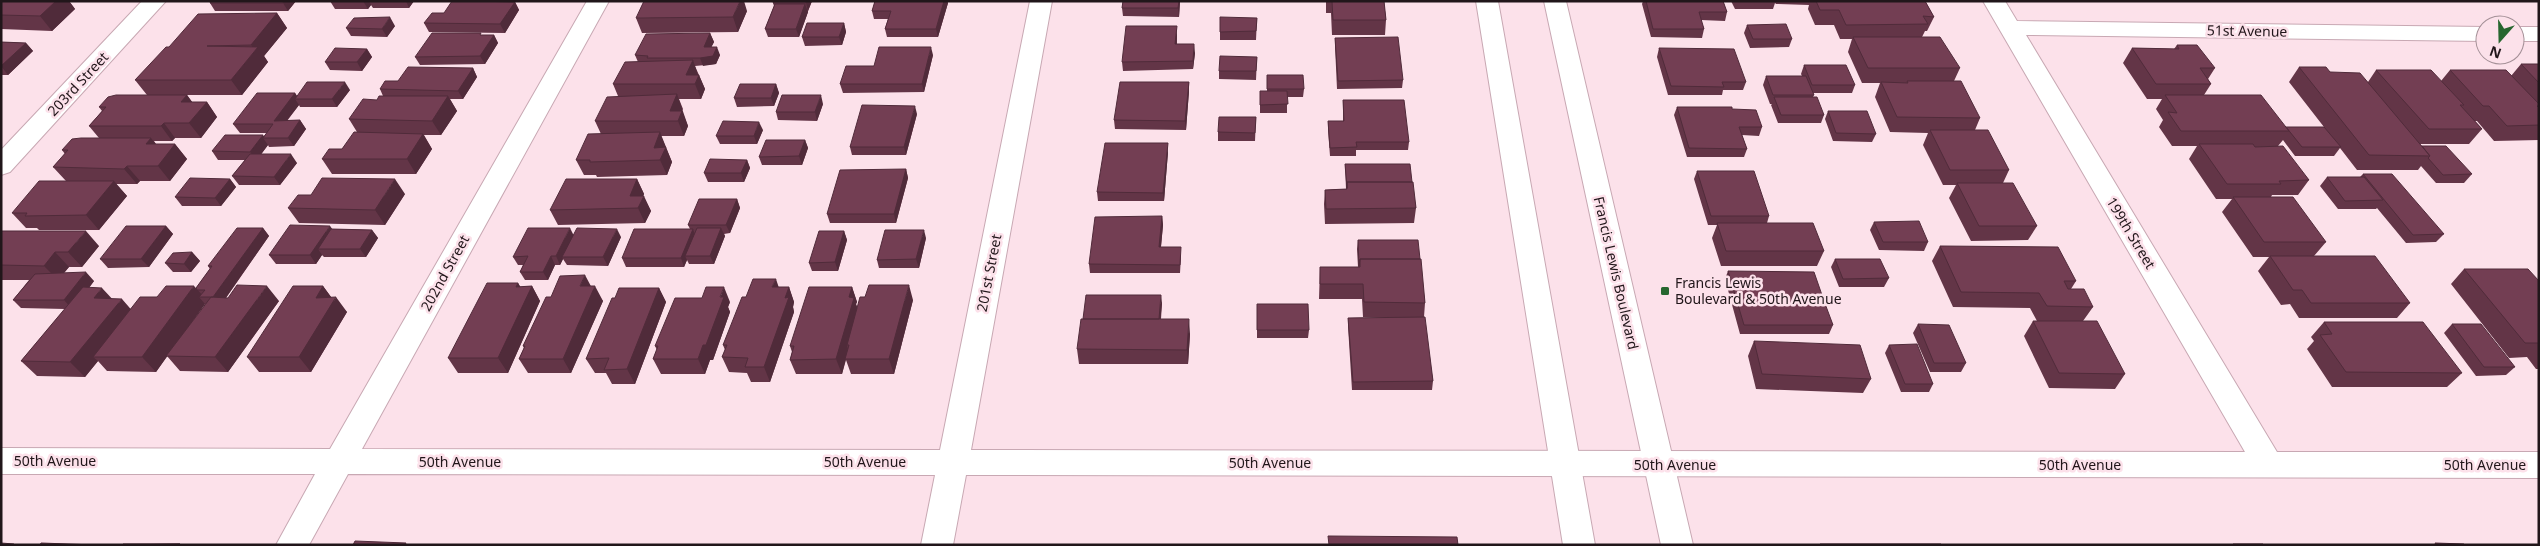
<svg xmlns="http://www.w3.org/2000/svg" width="2540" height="546" font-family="'Noto Sans',sans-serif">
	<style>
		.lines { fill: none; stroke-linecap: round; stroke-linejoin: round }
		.minor-casing { stroke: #c8a8b3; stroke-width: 2 }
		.major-casing { stroke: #c8a8b3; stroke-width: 2 }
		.minor { fill: #fff; fill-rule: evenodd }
		.major { fill: #fff; fill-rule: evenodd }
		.wall { fill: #633547; fill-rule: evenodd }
		.shaded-wall { fill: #502b3a }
		.building { fill: #733e53; stroke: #502b3a }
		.poi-dot { fill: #27662f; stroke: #fce1ea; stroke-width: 2 }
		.labels { text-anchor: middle; stroke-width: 5; stroke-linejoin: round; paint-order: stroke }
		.street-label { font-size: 14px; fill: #21161a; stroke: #fce1ea }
		.poi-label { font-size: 14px; fill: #21161a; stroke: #fce1ea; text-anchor: start }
	</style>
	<rect width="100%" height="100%" fill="#fce1ea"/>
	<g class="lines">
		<defs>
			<path id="minor" d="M142,1h24l-156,171 -9,3v-25z
				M587,1h22l-247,448 578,1 90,-449h22l-81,449 1274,2 -262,-451h22l12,20 468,6v14l-459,-6 251,417h262v26l-1573,-3 -13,70h-32l14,-70 -587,-1 -39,71h-33l39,-71h-314v-26l329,1z
				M2515,27h24v14h-24z"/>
			<path id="major" d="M1476,1h22l97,544h-32z
				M1544,1h22l127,544h-32z"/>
		</defs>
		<use href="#minor" class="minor-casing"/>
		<use href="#major" class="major-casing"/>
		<use href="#minor" class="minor"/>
		<use href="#major" class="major"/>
	</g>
	<path class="wall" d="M1,1h68l6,8 -23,22 -51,-2z
		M211,1h85l-8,10h-73l-5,-8z
		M330,1h84l-5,7h-36l-2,-3 -3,4h-33z
		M812,1l-4,10v1l-9,25h-31l-3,-8 9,-23 -1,-3z
		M875,1h72l1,2 -10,34h-51l-2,-8 3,-10h-14l-2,-8z
		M1123,1h57l-1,16 -56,-1 -1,-8z
		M1326,1h58l2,19 -1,15h-53l-1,-22h-5z
		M1643,1h80l4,11 -2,9 -24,-1 3,9 -2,9 -51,-1 -9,-33z
		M1731,1h194l9,16 -7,14h-2l-3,6 38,31 -6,13 26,37 -5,12 34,40 -6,13 34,43 -9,14 -57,1 -22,-43 7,-13h-13l-20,-40 5,-12 -38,-1 -15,-35 5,-14h-18l-14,-31 4,-13h-12l-6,-14h-19l-7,-16 1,-4 -33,-1 -1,-1 -2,6h-38z
		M515,2l4,8 -14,23 -76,-1 -5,-9 20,-10z
		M747,11l-9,21 -96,1 -6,-15z
		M277,13l10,15 -23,28 4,6 -26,33h-55l5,7h15l10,15 -16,21h-26l-3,3h-18l2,3h19l12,15 -17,22h-30l-3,3h-21l11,12 -28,34h-60l-2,-2h-11l-14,-15 54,-32 -13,-14 12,-13 -3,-4 37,-12 -10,-12 13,-15 -3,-4 48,-12 -12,-15 34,-33z
		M1257,18l-1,22h-36v-8z
		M844,23l2,9 -4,13 -37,1 -3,-9z
		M1747,25l45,14 -3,8 -39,1 -6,-15z
		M395,26l-8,11 -36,-1 -5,-8z
		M710,33l4,9 -3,5 9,8 -4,9 -21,2 10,23 -4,10h-22l4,10 -1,2 6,15 -4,10h-23l11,26 -5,13 -70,2 -1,-2h-12l-8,-15 25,-26 -6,-13 23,-25 -5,-12 25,-22 -3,-7z
		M494,35l4,8 -13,21 -65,1 -5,-8z
		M1177,35v9l18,9 -2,16 -70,2 -1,-9z
		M1335,38l68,42 -1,8 -65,1 -2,-43z
		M1,42l25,1 7,8 -25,24h-7z
		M2177,45l38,23 -7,11 3,5 -7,11 82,32h38l-35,-45 10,-15 31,5 38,10 8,-12 65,11 9,-11 61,6 10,-12h18v76l-45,1 -17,-20h-2l7,8 -13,15h-49l2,2 50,28 -8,9h-28l-15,-17 -3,4h-61l-17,-22 -6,8h-39l-12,-16 -5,6 31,34 -11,15h-26l-1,2 55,45 -12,14 96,47 -13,15h-98l-9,-14 -9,1 -23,-34 11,-14h-16l-31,-45 10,-13h-16l-27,-40 8,-13h-25l-13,-19 4,-7 -7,-11 6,-10h-15l-24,-36 9,-15 42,1z
		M1659,48l87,34 -3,8h-20l-1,5h-54l-11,-38z
		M367,49l5,8 -10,14 -32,-1 -5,-8z
		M933,55l-9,37 -81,1 -3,-9 34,-18z
		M1257,57l-1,23 -37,-1v-8z
		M1804,65l51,20 -3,8h-39l1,2 -1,2 11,18 -3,8h-43l-7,-18 1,-1h-2l-7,-19 3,-9h36l-1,-2z
		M473,68l4,9 -14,22h-13l7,12 -16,24h-17l8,14 -16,25h-84l-10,-15 20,-10 15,-17 -8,-13 34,-23 -3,-7 18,-8z
		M1267,75l37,14 -1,8h-16v16h-27v-22h7z
		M1189,82v9l-3,39 -71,-1 -1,-9z
		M776,84l3,9 -5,13 -37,1 -3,-9z
		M350,90l-13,17h-37l-1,-2 -12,16 13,-1 6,9 -12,17 -25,1 -1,-2 -7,9 36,9 -17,22h-41l-7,-9 13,-16h-27l-6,-9 52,-15 3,-3h-27l-7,-9 62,-31 2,3z
		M1343,100l66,42 -1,8h-52v6h-26l-2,-26v-9h15z
		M823,104l-6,17 -39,-1 -2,-8z
		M1677,107l55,2 30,18 -3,9 -17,-1 5,14 -3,8h-57l-13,-42z
		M1828,111l48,23 -4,8 -39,-1 -8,-22z
		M917,114l-11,41h-54l-2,-8z
		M1256,117l-1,24h-37v-9z
		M763,130l-6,14h-37l-4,-8z
		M805,140l3,8 -6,17h-40l-3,-8z
		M1168,152l-4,49h-66l-1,-9z
		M747,160l3,8 -6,14h-36l-4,-9z
		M1345,164l67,18 4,26 -2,15 -89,1 -1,-20 1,-14 21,-1z
		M906,169l2,9 -12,45h-66l-3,-9z
		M1697,171l72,45 -2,7 57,28 -7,15h-96l-9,-28 5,-13h-9l-14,-46z
		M2363,174l81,60 -8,8 -30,1 -29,-35 -1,1h-38l-18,-23 7,-9h33z
		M230,179l6,8 -15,19h-39l-7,-9z
		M637,179l7,15 -1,2 8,15 -6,12 -87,2 -8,-15z
		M405,194l-20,31 -86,-2 -11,-15z
		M737,199l3,9 -10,25 -6,1 1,2 -11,28h-25l-2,-4 -3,7h-58l-4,-9 68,-29 -2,-4z
		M1162,216l1,9 -2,22 20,9 -1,17h-90l-1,-9z
		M1874,222l54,20 -4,9 -45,-1 -9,-20z
		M166,226l7,8 -24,33 -41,1 -8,-9z
		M263,228l6,8 -43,62 53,3 -51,71 -48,-1 -13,-15 -11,16 -49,-1 -9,-10 -13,16 -48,-1 -16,-15 44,-52 -44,-1 -8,-8 16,-20h-28v-49l98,15 -17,21h-13l-5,6 30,8 -5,7 41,21 27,-12 39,-9 14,-19 -2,-3zM205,304h1l-23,30z
		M333,229l39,1 6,8 -12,19h-42l-2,-2 -6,9h-40l-7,-9z
		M844,231l3,9 -9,31h-26l-3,-8z
		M573,235l48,2 -13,29 -41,-1 -4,-6 -3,6h-5l-7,15h-23l-5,-8 3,-7h-5l-5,-8z
		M926,238l-7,30h-40l-2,-8z
		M1358,240l62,19 5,44 -1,14 9,64 -1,9h-80l-4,-64v-8l51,-1h-36l-1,-18h-43l1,-32h38l-1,-18z
		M1940,246l136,35 -5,8 22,18 -10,14 42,53 -10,15 -66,-1 -25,-52 9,-15h4l-7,-13 -77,-1 -21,-46z
		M192,252l8,9 -9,11h-18l-8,-9z
		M1835,259l54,19 -5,9h-45l-8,-20z
		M2464,269l75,12v88h-3l-9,-12 -18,1 -58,-74z
		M1728,271l95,27 -1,3 11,24 -4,9h-89l-15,-55z
		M518,283l2,4 12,-1 8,15 -32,72h-50l-10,-15z
		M323,286l8,11 16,15 -36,60h-52l-12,-15z
		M591,286l12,15 -32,72h-43l-9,-14 5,-11 -1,-2 28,-49z
		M779,287h10l5,15 -1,5 1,5 -24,70h-19l-4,-9 -18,-1 -7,-15 3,-7 -2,-5 23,-48z
		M852,287l5,15 -1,2 1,4 56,-8 -19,74h-43l-5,-14 -4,14h-46l-6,-14 2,-8 -2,-6z
		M659,288l7,14 -31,82h-23l-6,-11h-11l-9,-14 29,-61z
		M730,302l-2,5 2,5 -17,48h-3l-5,14h-44l-8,-15 4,-9 -2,-4z
		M1162,303l-1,16 29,15 -2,30h-109l-2,-15z
		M1257,304l52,26 -1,8h-51z
		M2324,322l138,51 -15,14h-115l-25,-38 7,-8 -3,-4z
		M1918,324l48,39 -5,9h-31l-17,-39z
		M2452,324l63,43 -9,8 -30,1 -32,-43z
		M1754,341l117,38 -8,14 -107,-4 -8,-33z
		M1889,345l44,39 -4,8h-28l-16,-39z"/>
	<path class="shaded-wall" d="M56,1h13l6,8 -23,22 -12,-15z
		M284,1h12l-8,10 -5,-8z
		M363,1h6l2,4 -3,4z
		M406,1h8l-5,7z
		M740,1h4l3,10 -9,21 -5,-15z
		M806,1h6l-4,10 -2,-8z
		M944,1h3l1,2 -10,34 -2,-8z
		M1179,1h1l-1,16 -1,-9z
		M515,2l4,8 -14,23 -5,-9z
		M805,4l3,8 -9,25 -3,-8z
		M277,13l10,15 -23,28 4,6 -26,33 -11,-15 24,-29 -4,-6z
		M390,17l5,9 -8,11 -5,-8z
		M844,23l2,9 -4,13 -3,-8z
		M1177,26v9l-1,17 -1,-8z
		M710,33l4,9 -7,14 -3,-9z
		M494,35l4,8 -13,21 -5,-8z
		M26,43l7,8 -25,24 -7,-9z
		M1194,44l1,9 -2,16v-8z
		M717,47l3,8 -4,9 -13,2 -3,-8z
		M931,47l2,8 -9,37 -2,-8z
		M367,49l5,8 -10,14 -5,-9z
		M693,60l5,15h-12z
		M473,68l4,9 -14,22 -5,-8z
		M699,75l6,14 -4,10 -6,-15z
		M345,82l5,8 -13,17 -5,-8z
		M1189,82v9l-3,39 -1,-9z
		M776,84l3,9 -5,13 -3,-8z
		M295,93l4,6h-4l4,6 -19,24 -6,-8z
		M677,94l11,32 -4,10 -6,-15 -8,-10z
		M187,95l11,15 -17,-8z
		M821,95l2,9 -6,17 -2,-9z
		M448,96l9,15 -16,24 -9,-14z
		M207,102l10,15 -16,21 -12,-15z
		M915,106l2,8 -11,41 -2,-8z
		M300,120l6,9 -12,17 -6,-8z
		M759,122l4,8 -6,14 -3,-8z
		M164,123l11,15 -3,3 -11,-15z
		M660,132l12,30 -5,13 -7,-15 -6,-12z
		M423,134l9,15 -16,25 -9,-15z
		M263,135l2,3h-2l5,7 -11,15 -7,-8z
		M151,138l12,15 -17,-9z
		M805,140l3,8 -6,17 -3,-9z
		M1168,143v9l-4,49 -1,-8z
		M175,144l12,15 -17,22 -12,-15z
		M291,154l6,9 -17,22 -6,-8z
		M747,160l3,8 -6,14 -3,-9z
		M127,166l13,15 -3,3 -13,-15z
		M906,169l2,9 -12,45 -2,-9z
		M230,179l6,8 -15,19 -6,-8z
		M395,179l10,15 -20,31 -10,-15z
		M637,179l7,15 -6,14 -8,-12z
		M114,181l13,15 -28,34 -13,-15z
		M644,196l7,15 -6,12 -7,-15z
		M737,199l3,9 -10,25 -4,-8z
		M1162,216l1,9 -3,31 -1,-9z
		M166,226l7,8 -24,33 -8,-8z
		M330,226l6,8 -18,15 4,6 -6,9 -6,-9z
		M263,228l6,8 -49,70 -7,-9z
		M570,228l4,8 -12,21 1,2 -3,6 -4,-9z
		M721,228l4,8 -11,28 -4,-8z
		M617,229l4,8 -13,29 -5,-9z
		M693,229l3,9 -11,18 2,4 -3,7 -3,-9z
		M372,230l6,8 -12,19 -6,-8z
		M924,230l2,8 -7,30 -3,-9z
		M86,231l13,15 -17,21 -14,-15z
		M844,231l3,9 -9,31 -3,-9z
		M55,252l14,15 -11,13 -14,-14z
		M192,252l8,9 -9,11 -7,-8z
		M551,256l4,9 -7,15 -5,-8z
		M86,272l8,9 -22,28 -8,-9z
		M585,275l8,15 -13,-4z
		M776,279l5,15 -9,-7z
		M518,283l9,14 5,-11 8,15 -32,72 -10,-15 18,-71z
		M909,285l4,15 -19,74 -5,-15z
		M194,286l10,11h-5l6,7 -49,68 -14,-15z
		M267,286l12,15 -51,71 -13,-15z
		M323,286l11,15 2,-4 11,15 -36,60 -12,-15 17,-59z
		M595,286l8,15 -32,72 -8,-14z
		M724,287l6,15 -2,5 2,5 -17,48h-3l-5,14 -7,-15z
		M789,287l5,15 -1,5 1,5 -24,70 -6,-15 21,-69z
		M852,287l5,15 -1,2 3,8 -10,33h-2l1,5 -6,24 -6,-15 13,-62z
		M102,288l14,15 -22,-5z
		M659,288l7,14 -31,82 -8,-15z
		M1161,295l1,8 -3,30v-8z
		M122,299l13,15 -42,43 5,4 -13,16 -15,-15z
		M1189,319l1,15 -2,30 -1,-14z"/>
	<path class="building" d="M1,1h55l-16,15 -39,-1z
		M211,1h73l-1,2h-73z
		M452,1h24l39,1 -15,22 -76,-1 8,-10h12z
		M644,1h96l-7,16 -97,1z
		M774,1h32v2h-33z
		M875,1h69l-8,28h-51l6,-18h-19z
		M1123,1h56l-1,7h-56z
		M1332,1h52l2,19h-53z
		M1646,1h77l4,11h-28l5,17h-51z
		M1816,1h109l9,16 -11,-1 5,8 -82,1 -7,-15h-19z
		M775,4h30l-9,25h-31z
		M277,13l-26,32 -44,1 51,1 -27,33h-96l31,-33h3l29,-33z
		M390,17l-8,12 -36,-1 8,-10z
		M1220,17l37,1 -1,13 -36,1z
		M807,23h37l-5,14h-37z
		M1786,24l6,15h-39l-6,-14z
		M1126,26h51l-2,18h19l-1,17 -71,1z
		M432,33h49l-1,2h14l-14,21 -65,1z
		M710,33l-6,14h13l-4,9 -13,2h-53l1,-2 -13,-1 11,-21z
		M1398,37l5,43 -65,1 -3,-43z
		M1853,37h87l20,31h-92z
		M1,42l25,1 -25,23z
		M2177,45h20l18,23h-15l11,16h-55l-24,-36 47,1z
		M879,47h52l-9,37h-82l6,-18h28z
		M335,48l32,1 -10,13h-32z
		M1659,48l75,1 12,33h-24l2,5 -53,-1z
		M1220,56l37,1 -1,14h-37z
		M693,60l-7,15h13l-4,9h-82l12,-22z
		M2521,64h18v19z
		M1804,65h42l9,20h-43z
		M408,67l65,1 -15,23 -78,-2 5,-8h13z
		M2299,67h27l4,5 30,1 70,83 -61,-1z
		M2376,70h55l33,35h-4l22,24h-53z
		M2450,70h56l33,34v2h-2l2,2v17l-32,1 -18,-20h-6z
		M1267,75h36l1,14h-37z
		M1766,76h40l8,19h-41z
		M1907,81h54l19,37 -83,-1 -16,-35 27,1z
		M307,82h38l-13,17h-37z
		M1120,82h69l-4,39 -71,-1z
		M740,84h36l-5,14h-37z
		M1260,91h27l1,13 -28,1z
		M257,93h38l-21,28 26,-1 -12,18h-25l10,-14h-40z
		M677,94l-7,17h12l-4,10h-83l12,-24z
		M116,95h71l-6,7h26l-18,21h-25l-3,3h-72l17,-19h-7l9,-10z
		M782,95h39l-6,17h-39z
		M2165,95h96l28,36h-108l-13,-19 9,1z
		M379,96h69l-16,25 -83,-2 14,-20 14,1z
		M1774,97h43l7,18h-43z
		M1343,100h61l5,42h-53l1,5 -27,1 -2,-27h16z
		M862,105l53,1 -11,41h-54z
		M1677,107h55v2l24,1 6,17h-23l8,22 -58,-1z
		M1828,111h39l9,23 -40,-1z
		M1219,117h37l-1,16 -37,-1z
		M723,121l36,1 -5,14h-38z
		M2286,127h38l17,20h-39z
		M1930,130h58l21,40h-59z
		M354,132l69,2 -16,25h-85l7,-10h13z
		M660,132l-6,16 12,-1 -6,13 -70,2v-2h-14l12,-26z
		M225,135h38l-13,17 -38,-1z
		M81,138h70l-5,6h29l-17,22h-31l-3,3 -71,-2 15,-17h-6l10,-11z
		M766,140h39l-6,16 -40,1z
		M1105,143h63l-5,50 -66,-1z
		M2199,144h54l2,3 28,-1 26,34 -30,1 2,3h-54z
		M2422,146h24l26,28 -29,1 -15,-17 2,-2z
		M250,154h41l-17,23 -42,-1z
		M710,159l37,1 -6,13h-37z
		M1345,164h65l2,18h-65v6z
		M906,169l-12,45h-67l13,-44z
		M1697,171h57l15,45h-58z
		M2363,174h29l52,60 -31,1z
		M2327,177h37l19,23 -38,1z
		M190,178l40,1 -15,19 -40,-1z
		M322,178l73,1 -20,31 -87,-2 10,-13h13z
		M566,179h71l-7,17h14l-6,12 -88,2z
		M39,181h75l-28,34 -61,1 2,-3h-15z
		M1347,182h66l3,26 -90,1 -1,-19 22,-1z
		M1957,183h56l24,43h-58z
		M2233,197h60l33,45h-62z
		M699,199h38l-11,26h-38z
		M1162,216l-3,31h22l-1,18 -91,-1 6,-47z
		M1919,221l9,21h-45l-9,-20z
		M1717,223h96l11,28h-98z
		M290,225l40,1 -20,29h-41z
		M126,226h40l-25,33h-41z
		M237,228h26l-50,69h-14l6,-7h-8l-1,-2 16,-22h-4z
		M528,228h42l-14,28h-5l-8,16h-23l8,-16 -15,1z
		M577,228l40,1 -14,28h-41z
		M697,228h24l-11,28h-25z
		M331,229l41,1 -12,19h-42z
		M634,229h59l-12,29h-59z
		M885,230h39l-8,29 -39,1z
		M1,231h85l-18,21h-13l-11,14 -43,-1z
		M819,231h25l-9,31 -26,1z
		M1358,240h60l2,19h-60l-1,7z
		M1940,246l118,1 18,34h-12l4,8h16l9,18 -46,-1 -8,-13 -78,-1z
		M192,252l-8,12 -19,-1 8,-10z
		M2270,256h105l35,47h-99l-9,-13h-9z
		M1360,259h61l4,44 -61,-1 -1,-18h-43v-17h40z
		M1835,259h45l9,19 -46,1z
		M2464,269h64l11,12v62h-14z
		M1728,271l86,1 9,26h-25l1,2 25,1 9,24h-89z
		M86,272l-22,28h-51l22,-26z
		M585,275l-5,11h15l-32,73h-44l6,-13h-2l23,-49h5l9,-21z
		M753,279h23l-4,8h17l-4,11 4,-1 -25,70h-19l3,-9 -26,-1 5,-12h-4l19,-48h4z
		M487,283h31l-2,4 16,-1 -34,72h-50z
		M237,285l30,1 -52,71 -49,-1 45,-59 17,1z
		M869,285h40l-20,74h-44l4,-14h-2l13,-48h5z
		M166,286h28l-52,71h-49l47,-60h17z
		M293,286h30l-7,12 20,-1 -37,60h-52z
		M83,287l19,1 -8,10 28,1 -52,63 -49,-1z
		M706,287h18l-4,10h4l-18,48h-3l-5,14h-45l5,-13h-3l20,-48h27z
		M809,287h43l-3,10 5,1 -18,61 -46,1 4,-14h-4z
		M619,288h40l-32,81 -23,1 5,-12 -23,1 26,-61h3z
		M1086,295h75l-2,24h-76z
		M1257,304h51l1,26h-52z
		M1425,317l8,64 -80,1 -5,-64z
		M1081,319h108l-2,31 -110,-1z
		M2033,321h64l28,53 -66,-1z
		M2324,322h99l39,51 -116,-1 -26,-37 12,-1z
		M1918,324l31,1 17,38h-32z
		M2452,324h29l34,43h-31z
		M1754,341l106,4 11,34 -109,-5z
		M1917,344l16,40h-28l-16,-39z
		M1328,536l129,1 1,8h-129z
		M355,541l51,2 -1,2h-52z
		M1,543l13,1 -1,1h-12z
		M41,543l54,2h-55z
		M2435,543l29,1 1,1h-29z
		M123,544h57l-57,1z
		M1820,544h121v1h-121z
		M2233,544h30l1,1h-31z"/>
	<rect class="poi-dot" x="1660" y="286" width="10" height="10" rx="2.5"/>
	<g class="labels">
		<g class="street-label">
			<text transform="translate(2247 31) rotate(1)" y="5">51st Avenue</text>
			<text transform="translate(78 84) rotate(-47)" y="5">203rd Street</text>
			<text transform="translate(2131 233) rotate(59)" y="5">199th Street</text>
			<text transform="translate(445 273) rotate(-61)" y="5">202nd Street</text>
			<text transform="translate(989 273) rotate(-79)" y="5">201st Street</text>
			<text transform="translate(1616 273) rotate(77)" y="5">Francis Lewis Boulevard</text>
			<text x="55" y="466">50th Avenue</text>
			<text x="460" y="467">50th Avenue</text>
			<text x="865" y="467">50th Avenue</text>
			<text x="1270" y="468">50th Avenue</text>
			<text x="1675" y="470">50th Avenue</text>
			<text x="2080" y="470">50th Avenue</text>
			<text x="2485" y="470">50th Avenue</text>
		</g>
		<g class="poi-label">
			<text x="1675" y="288">Francis Lewis<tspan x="1675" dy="16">Boulevard &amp; 50th Avenue</tspan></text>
		</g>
	</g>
	<rect width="2540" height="546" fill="none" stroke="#21161a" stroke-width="5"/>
	<g transform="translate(2500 40) rotate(200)"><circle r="24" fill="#fce1ea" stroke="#a49097"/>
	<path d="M0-4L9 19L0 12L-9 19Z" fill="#27662f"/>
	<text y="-8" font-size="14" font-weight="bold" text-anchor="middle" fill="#21161a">N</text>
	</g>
</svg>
